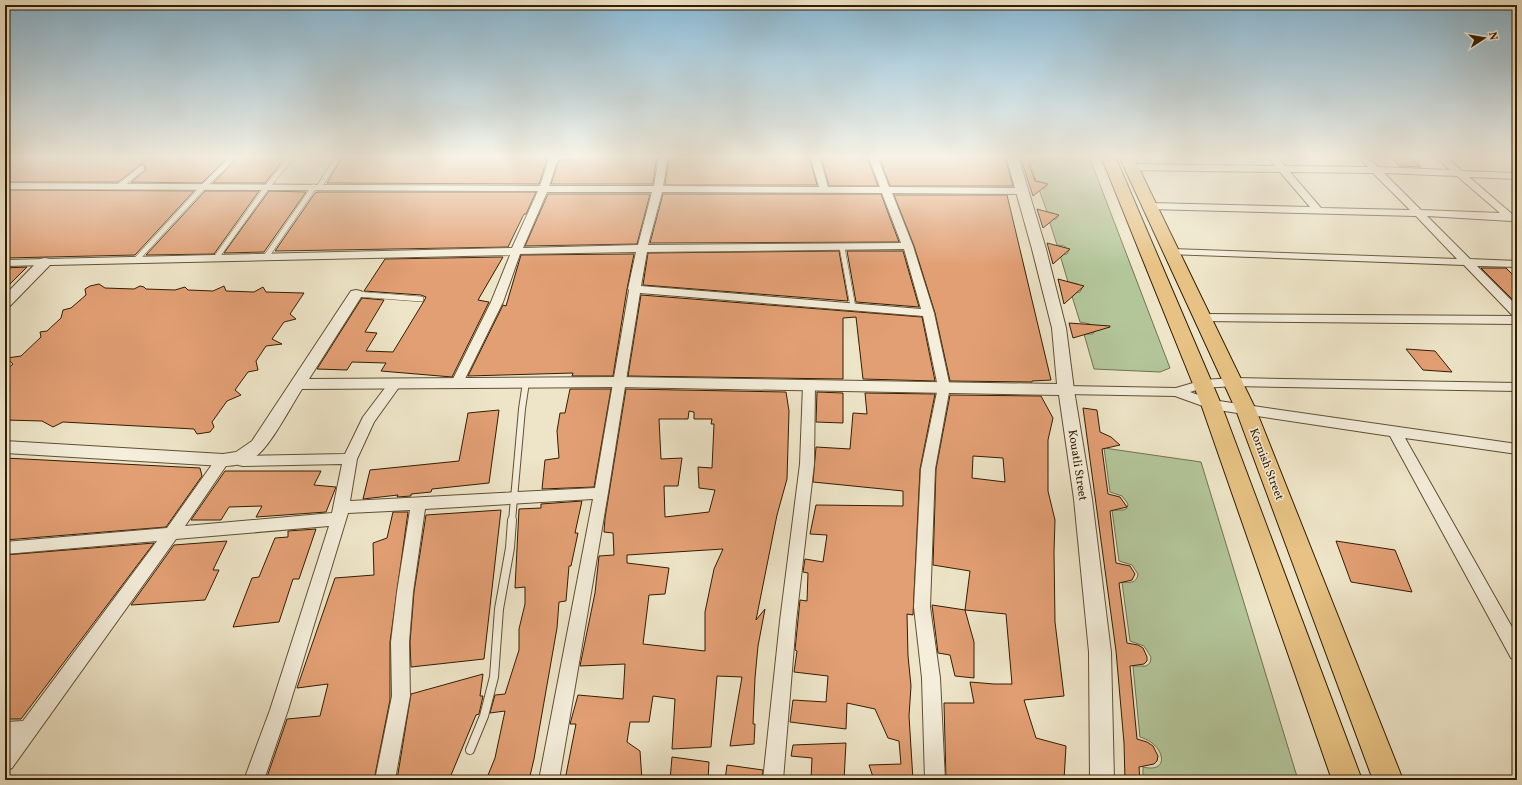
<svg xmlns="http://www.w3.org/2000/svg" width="1522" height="785" font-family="Vollkorn,serif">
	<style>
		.green { fill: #b3c69a; stroke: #72724e }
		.building { fill: #e39f74; stroke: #321d01; fill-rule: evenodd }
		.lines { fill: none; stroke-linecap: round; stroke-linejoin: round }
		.service-far2-casing { stroke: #614f33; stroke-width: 6 }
		.service-far1-casing { stroke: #614f33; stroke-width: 8 }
		.service-casing { stroke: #614f33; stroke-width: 10 }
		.minor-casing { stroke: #614f33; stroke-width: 2 }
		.tertiary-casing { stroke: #614f33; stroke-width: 2 }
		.primary-casing { stroke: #321d01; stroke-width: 2 }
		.service-far2 { stroke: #f4eedb; stroke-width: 5 }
		.service-far1 { stroke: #f4eedb; stroke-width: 6 }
		.service { stroke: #f4eedb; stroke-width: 8 }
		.minor { fill: #f4eedb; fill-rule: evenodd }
		.tertiary { fill: #f4eedb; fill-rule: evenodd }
		.primary { fill: #e7c284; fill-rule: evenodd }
		.labels { text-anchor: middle; stroke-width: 3; stroke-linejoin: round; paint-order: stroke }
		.street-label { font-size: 12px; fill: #321d01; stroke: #f4eedb }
	</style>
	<rect width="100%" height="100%" fill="#eee5c8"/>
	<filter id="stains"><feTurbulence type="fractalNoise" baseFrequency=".005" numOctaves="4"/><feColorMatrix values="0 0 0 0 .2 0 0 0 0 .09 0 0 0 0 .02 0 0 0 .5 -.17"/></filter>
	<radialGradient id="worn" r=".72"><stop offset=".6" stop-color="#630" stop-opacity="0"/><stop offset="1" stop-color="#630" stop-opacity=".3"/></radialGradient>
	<path class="green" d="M1035,156h54l81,212 -10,4 -66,-3 -10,-35h9l2,-5 -5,-5 -10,-2 -9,-29 9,-1 2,-4 -5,-4 -9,-2 -8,-27 7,-1 2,-4 -5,-4 -7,-1 -8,-25 7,-1 2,-3 -5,-3 -6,-1 -8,-23 6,-1 2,-3 -4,-3 -7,-1 -6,-19 7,-2z
		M1104,448l97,14 97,318h-155v-13c28,7 22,-23 -3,-30l-7,-71h13l4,-3 1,-6 -7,-11 -14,-5 -8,-59c8,1 15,1 16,-8l-6,-9 -13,-4 -7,-51h12l3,-2 1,-4 -6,-8 -12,-4z"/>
	<path class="building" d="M5,156h224l-27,27 -71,-1 15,-12 -1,-4 -3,-2 -24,18h-113z
		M239,156h44l-5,11 -13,16h-52z
		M343,156h205l-9,28 -212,-1z
		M573,156h84l-4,28h-102l8,-24h12z
		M669,156h140l8,29h-152z
		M821,156h46l11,30h-49z
		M879,156h126l8,30h-123z
		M1020,156h21l-12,8 6,17 13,3 -15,12z
		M1389,156h20l12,11 -22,-1z
		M5,190l189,1 -59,64 -130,3z
		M205,191h54l-45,63 -68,1z
		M269,191l37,1 -42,60 -40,1z
		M318,192h218l-10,22h-2l-16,33 -233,4 40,-58z
		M548,194h102l-13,50 -112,2z
		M663,194h218l18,48 -249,1z
		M894,195h113l44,185 -19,1v1l-82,-1 -15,-68 -21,-67z
		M1037,209l22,6 -16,13z
		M1047,243l23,6 -17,15z
		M839,251l9,50 -205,-16 5,-32z
		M847,251h56l16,56 -63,-5z
		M634,254l-7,35 -14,87h-41l1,-3 -105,3 35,-71 3,1 15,-51z
		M503,257l-25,43 11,2 -37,75 -71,-6 5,-8 -34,-1 -5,8 -30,-1 45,-71 22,2 -19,32 12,1 -11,18 27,1 31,-51 2,-4 -5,-2 -57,-4 21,-32z
		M5,267v1l22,-1 -22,22z
		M1481,268h25l11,11v25z
		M1058,279l26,7 -20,18z
		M99,284l6,4 29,1 6,-3 4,1 2,2 29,1 10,-3 3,3 25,1 11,-5 2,5 28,1 9,-5 3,5 38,1 -14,21 6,5 -12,3 -12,17 10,5 -16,2 -10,15 2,9 -10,2 -13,18 6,5 -14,6 -15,21 2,5 -4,5 -13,2 -3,-5 -131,-7 -10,5 -11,-6 -37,-1v-49l8,-7 -6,-6 14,-2 20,-19 -1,-5 7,-1 14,-13 2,-8 8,-2 15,-13 -1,-6 5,-3z
		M641,295l281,22 13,64 -72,-2 -7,-62 -13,1v61l-215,-3z
		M1069,323l41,3v1l-37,11z
		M1406,349l29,2 17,21 -29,-2z
		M570,389h41l-17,98 -52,2 3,-29 14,-2 -2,-27 3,-18h5z
		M626,389l160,3 3,19 -2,68 -10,36 -21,105 9,-11 -7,37 -3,32 -2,46h2l-1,20 -24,2 12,-69 -25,-1 -6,71 -39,2 3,-50 -22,-3 -4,26h-19l-3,20 13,9 2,29h-77l11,-56h-6l8,-29 45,4 2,-35 -45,2 15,-73 4,-37 15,-1 -1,-22 -9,-1 1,-14zM689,411l5,1v7h18l-1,5h3l-2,44 -14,-1 1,21 16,2 -6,22 -44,5 -1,-31h14l4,-28 -21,1 -2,-40h29zM723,549l-9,20 -9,43v39l-62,-7 6,-49 16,-1 4,-26 -42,-5v-8z
		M817,392l26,1v30l-27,-1z
		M865,393l70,1 -15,75 -7,146 -6,-1 1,42 3,30 -2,30 4,64h-39l-5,-15 32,-1 -2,-23 -11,-3 -13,-29 -28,-6 -1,26 -56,-7 3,-22 33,2 2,-26 -34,-4 3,-21 -2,-1 5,-50 7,1 1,-28 -5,-1 2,-13 18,3 4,-27 -17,-1 6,-29 87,1v-15l-90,-9 3,-35 34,2 3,-36 14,1z
		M950,395l91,1 12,22 -5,22v51l7,29 -1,32 1,70 9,74 -40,4 12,38 30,8 -2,34h-118l-2,-77h30l-4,-21 24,2h18l-6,-70 -41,-4 5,-39 -37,-6 3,-96zM973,456l30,2 2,24 -33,-4z
		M1083,408l14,2 3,22 11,5 9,8 -18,4 6,45 12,3 7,10 -17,4 6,52 14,3 5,8 -3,6 -13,3 8,60 11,2 5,3 4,9v4l-3,3 -14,2 7,73 10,3 6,4 5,10 -1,5 -3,3 -15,3 1,13h-15l-1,-37 -8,-92z
		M499,410l-10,73 -57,6 -1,3 -20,2v2l-14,1 1,-2 -35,4 7,-29 89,-9 9,-48z
		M5,458l195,10 2,8 -36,51 -161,13z
		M225,471h96l-7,14 22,2 -10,25 -70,5 6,-11 -33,1 -8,13h-30z
		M582,501l-7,32h3l-7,33h-2l-3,35 -7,1 -2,26 -23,131 -5,21h-43l9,-22 10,-47 -15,2 5,-18 10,-1 14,-44v-21l6,-25v-17l-10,1 4,-79 22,-1v-4z
		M501,510l-17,149 -73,8 -1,-25 4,-50 12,-77z
		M393,512h15l-18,130v58l-16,80h-108l21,-61 33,-3 8,-32 -31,4 38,-110 39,-3 -1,-32 14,-5z
		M316,529l-17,50h-6l-14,43 -46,5 19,-49 7,-1 16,-39 13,-1v-6z
		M227,541l-14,29h6l-14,30 -74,5 43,-60z
		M1336,541l59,9 17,42 -61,-10z
		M154,543l-133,176h-16v-164z
		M932,605l33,5 9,32v36l-19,-2 -5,-21 -12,-2z
		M483,674l-3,22h3l-4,18 -3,1 -27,65h-52l14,-86z
		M846,743l-2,37h-33l1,-22 -21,-2 2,-11z
		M672,757l37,5 -1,18h-38z
		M727,765l36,5 -1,10h-37z"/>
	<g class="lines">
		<defs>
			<path id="service-far2" d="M120,186l22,-18
				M319,187l20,-31
				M842,247l11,60
				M266,257l48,-70
				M216,258l51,-71 25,-31
				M136,260l67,-73 32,-31
				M356,294l65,5"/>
			<path id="service-far1" d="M512,521l10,-112 4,-27"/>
			<path id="service" d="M470,750l14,-34 10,-39 5,-68 11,-61 2,-28"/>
			<path id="minor" d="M550,156h9l-10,30h105l5,-30h9l-5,30 156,1 -9,-31h9l9,31h52l-12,-31h9l12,31 134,1 5,3 -5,3 -131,-1 21,53 21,67 16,74 -15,82 -5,138 10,71 5,102h-20l-3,-102 -8,-71 7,-138 17,-82 -15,-71 -283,-23 -32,200 -49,287h-20l54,-281 -168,10 -12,83 -4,50 1,54 -15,84h-20l17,-84 -1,-54 6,-50 13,-82 -62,3 -60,197 -24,70h-20l26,-70 59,-184 -153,13 -164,229 -7,3v-26l4,-5h-4v-18l18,-1 134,-180 -152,13v-12l162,-14 51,-72 5,-1 5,1 2,4 -45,66 147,-13 10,-49 -99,2 -5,-1 -4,-7 2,-4 5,-1 6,3 98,-2 18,-37 28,-37 5,-1 5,1 1,3 -28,39 -17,37 -7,42 245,-13 34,-198 -1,-1 8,-37 -116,2 -17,48 -40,81 -1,3 -5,1 -5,-1 -1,-3 40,-81 19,-47 -505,11v-6l507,-12 26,-57 -533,-2v-6l535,3zM547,192h105l-14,53 -115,3zM662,192l220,1 19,50 -253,2zM904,249l17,60 -280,-23 6,-34z
				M1267,156h9l9,10 83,1 -10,-11h9l11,11 72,3 -15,-14h10l17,15 55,2v6l-48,-2 43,37h5v6l-6,1 -84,-5 43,43 47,2v6l-40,-1 40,40v18l-317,-3 -2,-3 2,-3 4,-1 312,2h-3l-49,-51 -296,-11 -1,-2 5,-3 285,10 -41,-43 -266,-7 -5,-3 5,-3 160,4 -30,-35 -149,-2 -5,-3 5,-3 144,2zM1290,172l83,1 37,37 -89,-2zM1384,173l73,3 43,37 -79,-3z
				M1234,378l283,5v8l-283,-5 -31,2 -13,4 22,8 34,5 271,39v10l-112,-16 112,198v24l-6,-2 -121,-222 -179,-27 -36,-13 -109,-2 -5,-1 -1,-3 1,-3 5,-1 110,2 27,-8z
				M809,381l5,1 1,3 -1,79 -18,157 -13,159h-20l17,-159 20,-157 3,-79 1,-3z"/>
			<path id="tertiary" d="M1006,156h12l28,93 20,79 8,62 18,109 19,153 3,128h-24l-1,-128 -15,-153 -15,-104 -441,-8 -316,2c-11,17 -32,58 -47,68 -9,7 -21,9 -32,9l-218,-13v-12l218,13 13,-2 16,-11 97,-147 2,-3 5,-1 5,1 2,3 -54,85 309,-2 439,7 -5,-56 -20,-79z
				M45,258l5,1 2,3 -2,3 -40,41 -5,1v-12l35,-36z"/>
			<path id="primary" d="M1101,156h14l106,248 141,376h-30l-131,-376z
				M1119,156h14l123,254 147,370h-30l-137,-370z"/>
		</defs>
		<use href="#service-far2" class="service-far2-casing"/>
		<use href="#service-far1" class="service-far1-casing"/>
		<use href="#service" class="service-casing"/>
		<use href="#minor" class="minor-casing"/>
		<use href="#tertiary" class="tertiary-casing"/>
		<use href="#primary" class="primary-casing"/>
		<use href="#service-far2" class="service-far2"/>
		<use href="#service-far1" class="service-far1"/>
		<use href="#service" class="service"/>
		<use href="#minor" class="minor"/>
		<use href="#tertiary" class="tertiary"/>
		<use href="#primary" class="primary"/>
	</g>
	<linearGradient id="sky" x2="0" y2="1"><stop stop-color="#88b8d4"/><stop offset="0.59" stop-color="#f7f3e6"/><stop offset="1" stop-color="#f7f3e6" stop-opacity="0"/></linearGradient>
	<rect width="1522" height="266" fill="url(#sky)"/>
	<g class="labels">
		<g class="street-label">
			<text transform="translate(1267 464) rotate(69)" y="4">Kornish Street</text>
			<text transform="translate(1078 465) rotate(81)" y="4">Kouatli Street</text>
		</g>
	</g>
	<rect width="1522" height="785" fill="none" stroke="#eee5c8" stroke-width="20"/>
	<rect x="6" y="6" width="1510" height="773" fill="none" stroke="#321d01" stroke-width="2"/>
	<rect x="10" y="10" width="1502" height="765" fill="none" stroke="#321d01"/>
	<g transform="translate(1484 38) rotate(78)" stroke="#f4eedb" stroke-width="3" paint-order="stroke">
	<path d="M0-3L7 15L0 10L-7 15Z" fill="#321d01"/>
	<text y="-6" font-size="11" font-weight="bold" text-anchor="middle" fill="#321d01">N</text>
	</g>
	<rect width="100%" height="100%" filter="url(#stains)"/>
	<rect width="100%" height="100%" fill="url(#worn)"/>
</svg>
